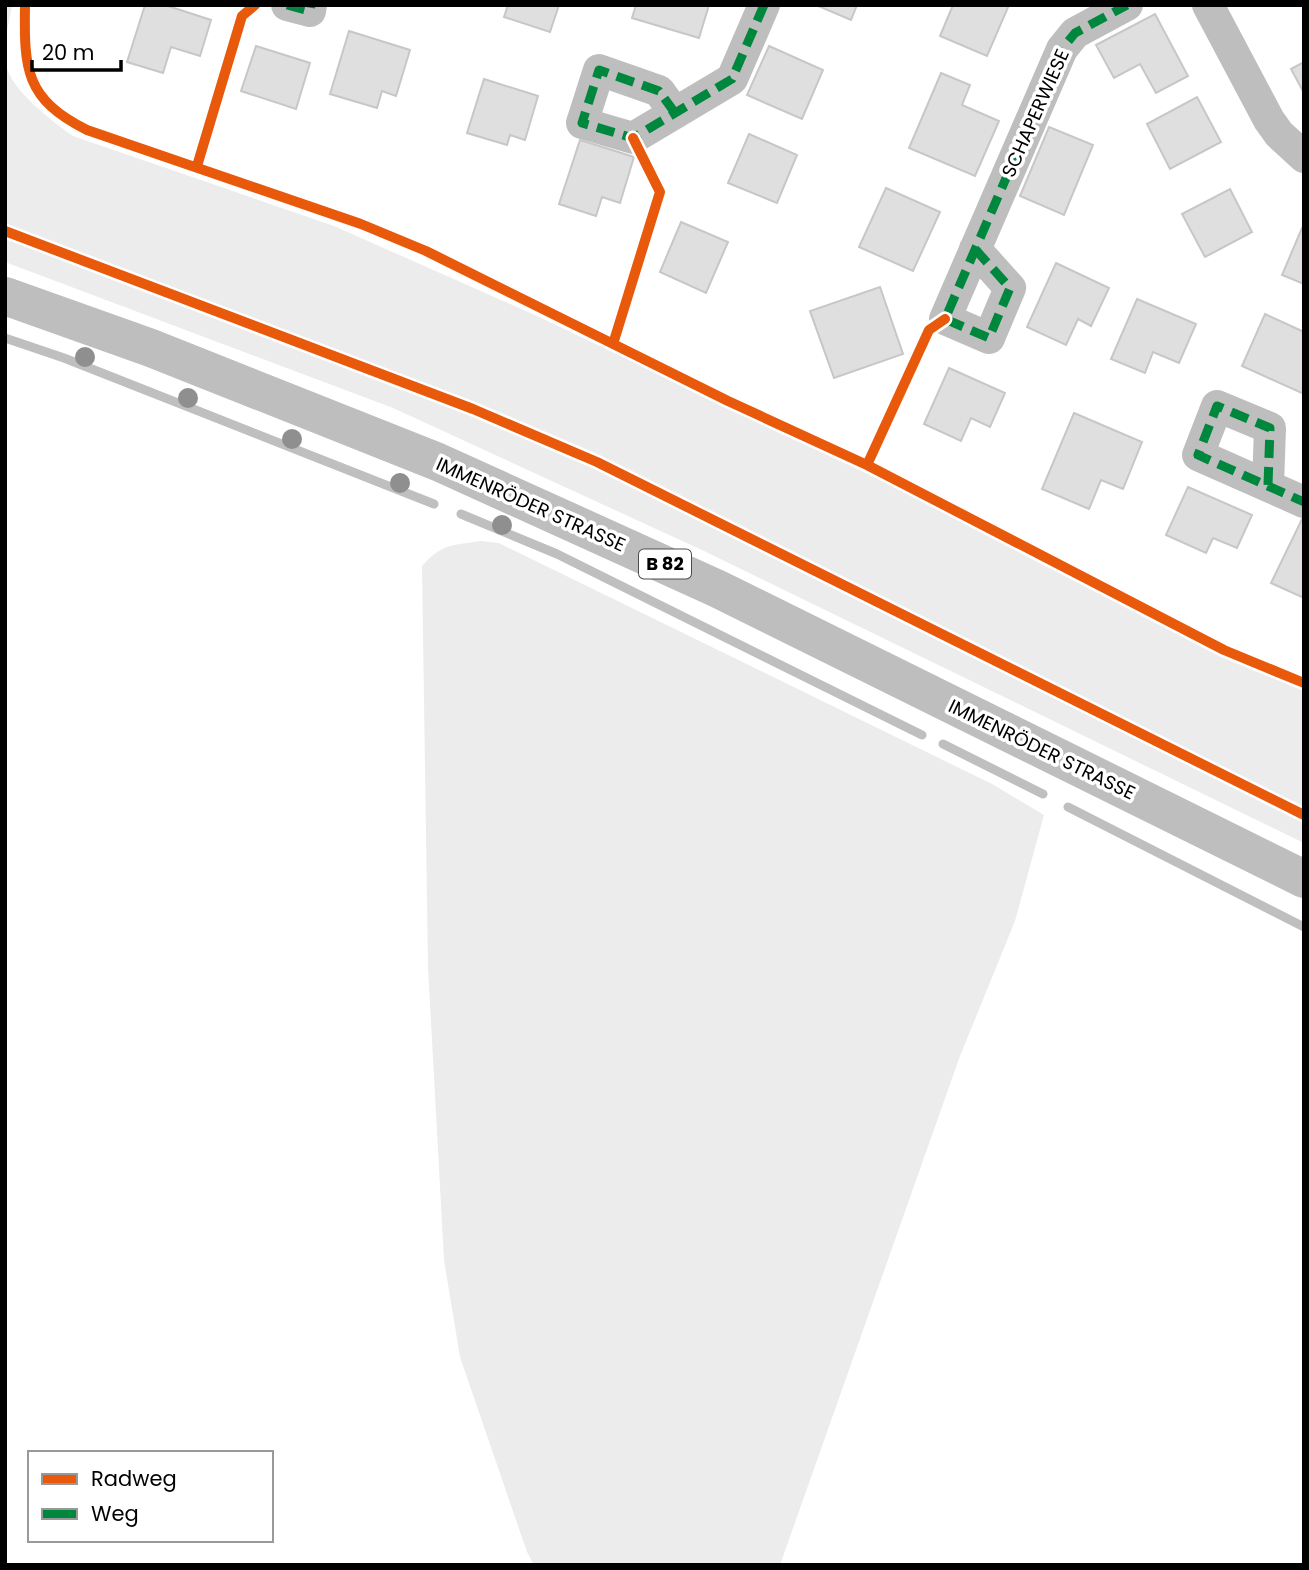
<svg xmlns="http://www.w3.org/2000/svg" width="1309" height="1570" font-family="Poppins,sans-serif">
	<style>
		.green { fill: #ececec }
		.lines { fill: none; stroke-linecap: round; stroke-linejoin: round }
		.stream { stroke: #bfbfbf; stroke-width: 9 }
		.building { fill: #dfdfdf; stroke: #c7c7c7; stroke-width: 2 }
		.minor { stroke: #bebebe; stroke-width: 32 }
		.major { stroke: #bebebe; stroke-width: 38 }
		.quiet { stroke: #00873e; stroke-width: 9; stroke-dasharray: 18 9; stroke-linecap: butt }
		.cycleway-casing { stroke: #fff; stroke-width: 15 }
		.cycleway { stroke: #e8590c; stroke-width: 10 }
		.tree { fill: #8f8f8f }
		.labels { text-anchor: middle; stroke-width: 7; stroke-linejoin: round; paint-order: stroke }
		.shield { fill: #fff; stroke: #4c4c4c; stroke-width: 2 }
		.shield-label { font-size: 18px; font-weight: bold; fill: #000 }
		.street-label { font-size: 19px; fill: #000; stroke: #fff }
	</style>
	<rect width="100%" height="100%" fill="#fff"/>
	<path class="green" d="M5,5h7c-3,19 -10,41 -6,60 6,26 46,56 67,71l261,90 201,89 383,183 292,152 94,40v153l-600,-292 -311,-143 -388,-146z
		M481,541l18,2 493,241 52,31 -29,106 -55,135 -180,509h-246l-7,-13 -67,-195 -16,-97 -16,-293 -6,-401c19,-22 31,-21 59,-25z"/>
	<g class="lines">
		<path class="stream" d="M5,338l59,20 370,146
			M461,514l96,40 365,181
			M943,744l100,50
			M1068,807l236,120"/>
	</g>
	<path class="building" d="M145,5h20l46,15 -11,36 -29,-9 -8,26 -36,-11z
		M508,5h51l-9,27 -46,-15z
		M636,5h73l-10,33 -67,-20z
		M816,5h41l-6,15z
		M953,5h56l-22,51 -47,-20z
		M1155,14l33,62 -32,17 -16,-29 -26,14 -18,-33z
		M349,31l61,19 -14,46 -14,-5 -5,17 -47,-14z
		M256,46l54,17 -14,46 -55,-18z
		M769,46l54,24 -21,49 -55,-24z
		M1304,62v31l-13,-24z
		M941,73l29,12 -8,20 37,16 -24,55 -66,-28z
		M484,79l54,17 -13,44 -15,-5 -3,10 -40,-12z
		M1197,97l24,45 -51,27 -23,-45z
		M1049,127l44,18 -29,70 -44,-19z
		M749,134l48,21 -20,48 -49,-20z
		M580,140l54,17 -14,46 -18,-6 -6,19 -37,-12z
		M886,188l54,24 -27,59 -54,-24z
		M1230,189l22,43 -47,25 -23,-43z
		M681,222l47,20 -22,51 -46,-21z
		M1302,228h2v56l-22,-9z
		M1056,263l53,25 -18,38 -13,-7 -12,26 -39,-18z
		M880,287l23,67 -69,24 -24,-67z
		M1137,299l59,25 -17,39 -26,-11 -8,21 -34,-14z
		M1265,314l39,18v62l-62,-28z
		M949,368l56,25 -15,34 -19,-9 -10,23 -37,-17z
		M1074,413l68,29 -19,47 -22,-9 -12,29 -47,-20z
		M1188,487l64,28 -15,33 -24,-10 -7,15 -40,-18z
		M1302,519l2,1v78l-33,-15z"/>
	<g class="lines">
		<path class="minor" d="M287,5l23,6 1,-6
			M1208,5l61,115 10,14 25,23
			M675,113l-16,-22 -60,-21 -17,53 51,15 99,-59 32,-74
			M975,249l35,39 -21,50 -44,-19 117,-270 13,-16 52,-28
			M1268,485l2,-57 -53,-22 -19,49 106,47"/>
		<path class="major" d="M5,296l146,52 287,114 280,127 586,290"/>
		<path class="quiet" d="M287,5l23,6 1,-6
			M675,113l-16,-22 -60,-21 -17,53 51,15 99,-59 32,-74
			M975,249l35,39 -21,50 -44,-19 117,-270 13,-16 52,-28
			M1268,485l2,-57 -53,-22 -19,49 106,47"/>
		<defs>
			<path id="cycleway" d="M25,5c-1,64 0,94 62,125l274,94 65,27 302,150 139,64 357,185 80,33
				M197,166l45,-150 13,-11
				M5,231l468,178 124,53 707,353
				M613,344l47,-152 -27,-54
				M867,465l62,-135 16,-11"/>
		</defs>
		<use href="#cycleway" class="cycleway-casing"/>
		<use href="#cycleway" class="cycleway"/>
	</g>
	<g class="tree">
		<circle cx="85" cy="357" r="10"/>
		<circle cx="188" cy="398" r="10"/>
		<circle cx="292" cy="439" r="10"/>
		<circle cx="400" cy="483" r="10"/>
		<circle cx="502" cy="525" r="10"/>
	</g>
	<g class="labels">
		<rect class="shield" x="639" y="549.5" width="52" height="29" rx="5"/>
		<g class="shield-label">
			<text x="665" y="570">B 82</text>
		</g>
		<g class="street-label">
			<text transform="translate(1035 113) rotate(-66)" y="7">SCHAPERWIESE</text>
			<text transform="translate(531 504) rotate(24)" y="7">IMMENRÖDER STRASSE</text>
			<text transform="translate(1042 749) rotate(26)" y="7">IMMENRÖDER STRASSE</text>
		</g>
	</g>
	<rect width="1309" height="1570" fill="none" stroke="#000000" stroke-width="14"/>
	<rect x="28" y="1451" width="245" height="91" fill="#ffffff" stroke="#999999" stroke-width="2"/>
	<rect x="42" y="1474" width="35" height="10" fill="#e8590c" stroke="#999999" stroke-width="2"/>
	<text x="91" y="1486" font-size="21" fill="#000000">Radweg</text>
	<rect x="42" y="1509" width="35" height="10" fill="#00873e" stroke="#999999" stroke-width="2"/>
	<text x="91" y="1521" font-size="21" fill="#000000">Weg</text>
	<path d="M32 60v10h89v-10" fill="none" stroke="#000000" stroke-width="3.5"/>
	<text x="42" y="60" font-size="21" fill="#000000" stroke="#ffffff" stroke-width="5" paint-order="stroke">20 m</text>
</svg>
